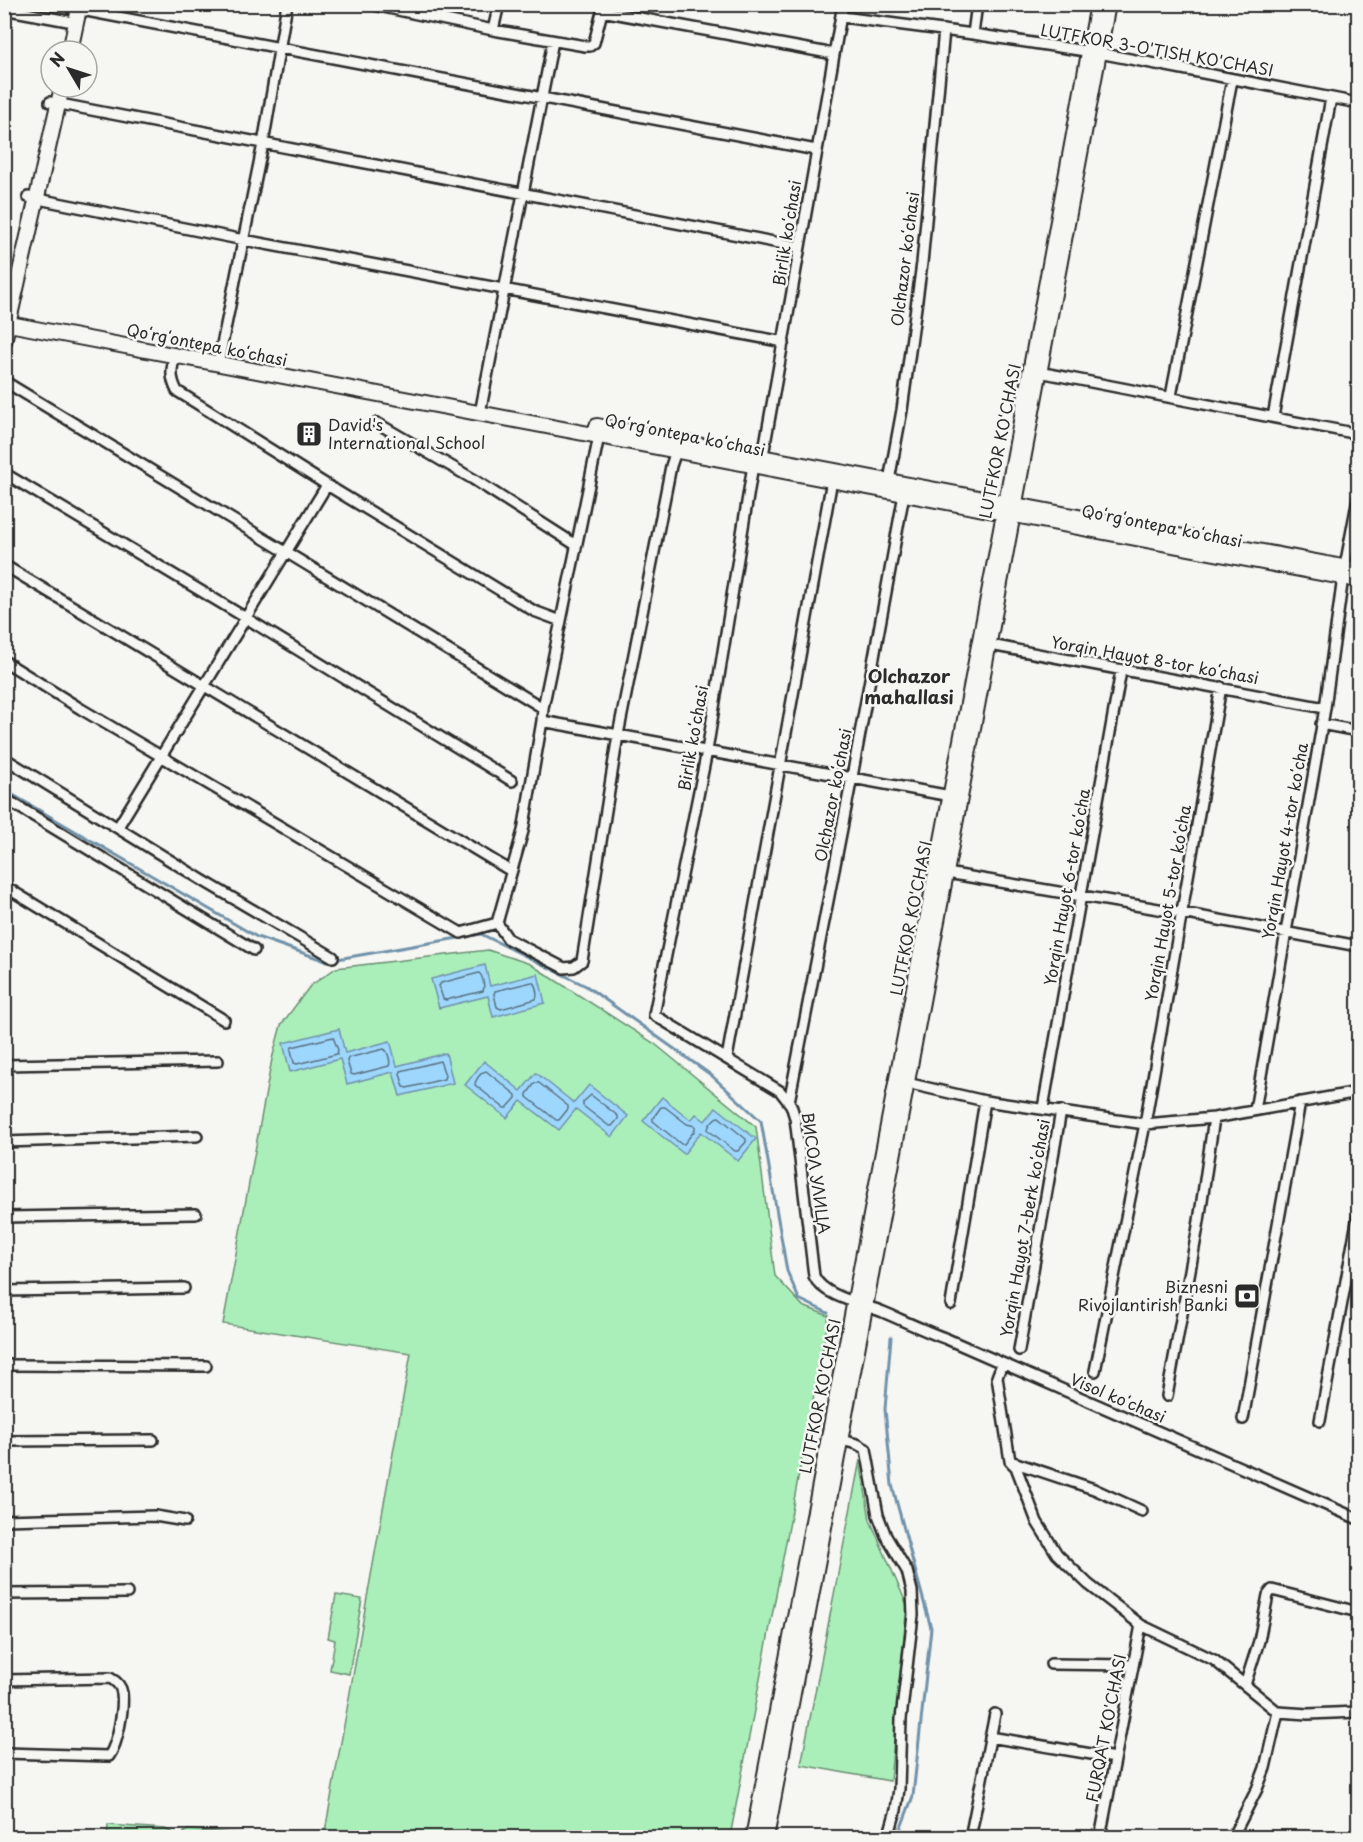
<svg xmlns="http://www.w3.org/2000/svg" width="1363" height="1842" font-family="'Playpen Sans',sans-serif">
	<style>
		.green { fill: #aaefba; stroke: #6a8d72; stroke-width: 1.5 }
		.water { fill: #9ed7fe; stroke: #7092aa; stroke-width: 1.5 }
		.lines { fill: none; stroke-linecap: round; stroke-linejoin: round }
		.shore { stroke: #59707f; stroke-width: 1.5 }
		.stream { stroke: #7092aa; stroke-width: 3 }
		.street-casing { stroke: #2b2b2b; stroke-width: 14 }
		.secondary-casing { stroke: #2b2b2b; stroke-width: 18 }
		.street { stroke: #f6f6f2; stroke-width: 9 }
		.secondary { stroke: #f6f6f2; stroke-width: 14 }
		.labels { text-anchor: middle; stroke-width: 5; stroke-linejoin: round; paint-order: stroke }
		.street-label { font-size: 16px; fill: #2b2b2b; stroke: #f6f6f2 }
		.poi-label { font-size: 16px; fill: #2b2b2b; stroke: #f6f6f2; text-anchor: start }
		.neighbourhood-label { font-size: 18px; font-weight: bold; fill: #2b2b2b; stroke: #f6f6f2 }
	</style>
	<rect width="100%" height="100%" fill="#f6f6f2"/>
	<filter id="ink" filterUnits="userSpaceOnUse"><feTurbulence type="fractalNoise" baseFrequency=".0167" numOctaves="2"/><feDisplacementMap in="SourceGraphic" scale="12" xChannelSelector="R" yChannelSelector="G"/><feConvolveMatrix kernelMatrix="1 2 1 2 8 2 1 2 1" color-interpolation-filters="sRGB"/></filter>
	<g filter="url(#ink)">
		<path class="green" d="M488,950l42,14 125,80 101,83 19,149 28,30 26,10 -99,521h-406l87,-484 -188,-29 49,-265 9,-34 29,-39 26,-18z
			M860,1460l10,60 37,85 -17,176 -89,-16z
			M336,1595l26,4 -13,75 -19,-4 5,-30 -7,-2z
			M108,1825l57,4 6,3 1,5h-65z
			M188,1830l87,6 2,1h-95l2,-5z"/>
		<path class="water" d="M485,965l5,21 48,-12 7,29 -52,14 -5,-21 -49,12 -8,-29z
			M339,1029l6,24 45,-12 7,25 49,-13 7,30 -53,13 -7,-24 -46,12 -7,-25 -50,13 -7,-29z
			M484,1061l37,30 15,-18 38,30 15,-18 39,31 -16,21 -36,-28 -17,21 -38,-29 -14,17 -42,-33z
			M662,1097l29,23 5,-6 9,7 11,-14 40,32 -18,22 -37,-29 -17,22 -41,-33z"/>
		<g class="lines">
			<path class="shore" d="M479,973c4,3 6,14 4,18l-37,9 -3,-1 -4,-13 2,-3z
				M532,982c4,2 6,13 4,17l-35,10 -4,-2 -3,-13 1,-3z
				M333,1037l5,13 -1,4 -40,10 -3,-1 -3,-13 1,-3z
				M384,1049c4,2 7,13 5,17l-35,9 -3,-1 -4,-13 1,-3z
				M440,1061l5,14 -1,4 -37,9 -3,-1 -4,-13 1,-3z
				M486,1071l30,24v3l-9,10h-3l-29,-23c0,-5 6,-13 11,-14z
				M535,1083h4l29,23v3l-9,11h-3l-29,-23v-3z
				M591,1095l27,21v3l-6,7h-3l-26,-20v-4z
				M661,1107h4l22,17 8,2v4l-11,14h-3l-28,-23v-3z
				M719,1117l27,22v3l-8,9h-3l-27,-21c0,-5 7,-13 11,-13z"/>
			<path class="stream" d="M8,792l249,145 69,24 155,-27 105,52 125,89 50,46 26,150 12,28 29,14
				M891,1337l-6,72 7,76 39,143 -18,168 -16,42"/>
			<defs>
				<path id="street" d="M369,4l124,26 92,16h5l4,-3 10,-39
					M71,8l745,142
					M4,9l64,12
					M602,11l232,43
					M842,17l131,17 126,19 259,50
					M493,30l6,-26
					M973,34l4,-30
					M50,102l750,145
					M28,197l216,43 540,102
					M175,355c-4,15 -5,22 2,36l150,94 207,126 27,10
					M218,364l45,-220 24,-140
					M1034,371l324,63
					M4,381l539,327
					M1171,396l61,-316
					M480,413l73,-372
					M1273,417l58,-319
					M377,423l96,56 103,66
					M762,461l81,-457
					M753,465l-46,286 -53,264 126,76 11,14 4,13 19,158c9,21 50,28 69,36 21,9 42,19 64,27l411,180
					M4,473l242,145 266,163
					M888,486l14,-76 20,-147 22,-233
					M4,565l507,306
					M985,644l340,64
					M4,661l77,48 380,224 36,-10 26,-92 19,-110 1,-13 56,-272
					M542,721l414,76
					M1321,724l37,7
					M4,758l198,122 131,77
					M4,798l250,152
					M118,827l209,-342
					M941,872l241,41 176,33
					M4,886l220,134
					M497,923l11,16 56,29 10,-1 8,-6 36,-226 53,-269 5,-15
					M727,1058l105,-578
					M4,1065l214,-4
					M902,1082l83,19 160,23 69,-6 144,-26
					M789,1102l63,-325 52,-283
					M1043,1108l78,-437
					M1255,1110l70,-402 18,-131 15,-79
					M4,1142l193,-6
					M4,1217l192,-3
					M4,1291l180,-3
					M951,1304l34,-203
					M1019,1350l42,-239
					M1002,1364l-5,13 13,84 6,6 21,55 20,32 31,30 53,41 73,35 64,52 30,2 50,-2
					M4,1365l202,1
					M1095,1371l50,-247 76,-437
					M1167,1396l32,-175 15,-103
					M1243,1419l57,-317
					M1320,1421l38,-205
					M841,1440l16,4 9,5 12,66 8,21 21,35 5,20 1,24 -12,104 -2,70 -3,21 -8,28
					M4,1441l149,-1
					M1010,1461l84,28 48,22
					M4,1520l151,-4 30,5
					M4,1594l123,-1
					M1051,1664l82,1
					M4,1680l106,-2c6,3 11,8 12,15 2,16 -4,50 -13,63l-105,-3
					M1245,1685l14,-44 9,-46 4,-5 86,22
					M990,1737l125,21
					M970,1838l25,-124
					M1100,1838l41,-213
					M1232,1838l25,-49 8,-21 13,-56"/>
				<path id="secondary" d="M70,51l10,-47
					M4,323l1354,257
					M4,342l58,-255
					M597,426l761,144
					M753,1838l253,-1335 92,-499
					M766,1838l342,-1834"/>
			</defs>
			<use href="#street" class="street-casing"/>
			<use href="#secondary" class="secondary-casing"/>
			<use href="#street" class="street"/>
			<use href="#secondary" class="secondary"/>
		</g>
	</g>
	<defs>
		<symbol id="building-square" viewBox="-11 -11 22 22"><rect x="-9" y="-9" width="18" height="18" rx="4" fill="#2b2b2b" stroke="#f6f6f2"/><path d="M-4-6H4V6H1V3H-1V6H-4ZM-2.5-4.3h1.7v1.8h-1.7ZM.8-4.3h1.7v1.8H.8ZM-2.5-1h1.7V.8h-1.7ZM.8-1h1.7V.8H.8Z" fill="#fff"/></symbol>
		<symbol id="bank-square" viewBox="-11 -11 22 22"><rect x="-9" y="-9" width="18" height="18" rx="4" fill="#2b2b2b" stroke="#f6f6f2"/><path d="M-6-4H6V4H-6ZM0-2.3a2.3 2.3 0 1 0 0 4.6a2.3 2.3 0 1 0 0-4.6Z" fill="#fff"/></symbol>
	</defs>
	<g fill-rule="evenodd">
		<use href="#building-square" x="294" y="419" width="30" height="30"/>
		<use href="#bank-square" x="1232" y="1281" width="30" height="30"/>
	</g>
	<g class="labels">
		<g class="street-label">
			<text transform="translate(1157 50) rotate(10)" y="6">LUTFKOR 3-O'TISH KO'CHASI</text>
			<text transform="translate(787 233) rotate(-81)" y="6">Birlik koʻchasi</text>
			<text transform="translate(905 259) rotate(-83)" y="6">Olchazor koʻchasi</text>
			<text transform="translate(207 345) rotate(11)" y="6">Qoʻrgʻontepa koʻchasi</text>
			<text transform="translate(685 435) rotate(11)" y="6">Qoʻrgʻontepa koʻchasi</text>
			<text transform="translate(1000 441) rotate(-79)" y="6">LUTFKOR KO'CHASI</text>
			<text transform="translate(1162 526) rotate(11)" y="6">Qoʻrgʻontepa koʻchasi</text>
			<text transform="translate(1155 660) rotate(10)" y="6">Yorqin Hayot 8-tor koʻchasi</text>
			<text transform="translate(693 738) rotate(-80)" y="6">Birlik koʻchasi</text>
			<text transform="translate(833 795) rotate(-79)" y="6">Olchazor koʻchasi</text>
			<text transform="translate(1285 841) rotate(-80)" y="6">Yorqin Hayot 4-tor koʻcha</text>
			<text transform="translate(1067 887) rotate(-80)" y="6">Yorqin Hayot 6-tor koʻcha</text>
			<text transform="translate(1168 903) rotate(-80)" y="6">Yorqin Hayot 5-tor koʻcha</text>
			<text transform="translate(911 918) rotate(-79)" y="6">LUTFKOR KO'CHASI</text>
			<text transform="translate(816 1173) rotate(82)" y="6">ВИСОЛ УЛИЦА</text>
			<text transform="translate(1025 1228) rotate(-80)" y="6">Yorqin Hayot 7-berk koʻchasi</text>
			<text transform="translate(820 1396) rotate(-79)" y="6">LUTFKOR KO'CHASI</text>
			<text transform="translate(1118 1398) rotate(23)" y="6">Visol koʻchasi</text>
			<text transform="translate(1106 1728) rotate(-79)" y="6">FURQAT KO'CHASI</text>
		</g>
		<g class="poi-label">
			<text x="328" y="431">David's<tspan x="328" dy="18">International School</tspan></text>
			<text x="1228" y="1293" text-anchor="end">Biznesni<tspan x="1228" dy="18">Rivojlantirish Banki</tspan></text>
		</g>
		<g class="neighbourhood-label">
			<text x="909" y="683">Olchazor<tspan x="909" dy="21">mahallasi</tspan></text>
		</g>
	</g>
	<rect width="1363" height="1842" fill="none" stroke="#f6f6f2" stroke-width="24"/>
	<rect x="12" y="12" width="1339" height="1818" fill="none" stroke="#2b2b2b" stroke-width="2" filter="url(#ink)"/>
	<g transform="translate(69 69) rotate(309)"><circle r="28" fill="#f6f6f2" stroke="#a5a5a2" stroke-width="1.5"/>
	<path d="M0-4.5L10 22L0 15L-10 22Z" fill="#2b2b2b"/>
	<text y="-9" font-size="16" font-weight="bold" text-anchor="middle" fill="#2b2b2b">N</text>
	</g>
</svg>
